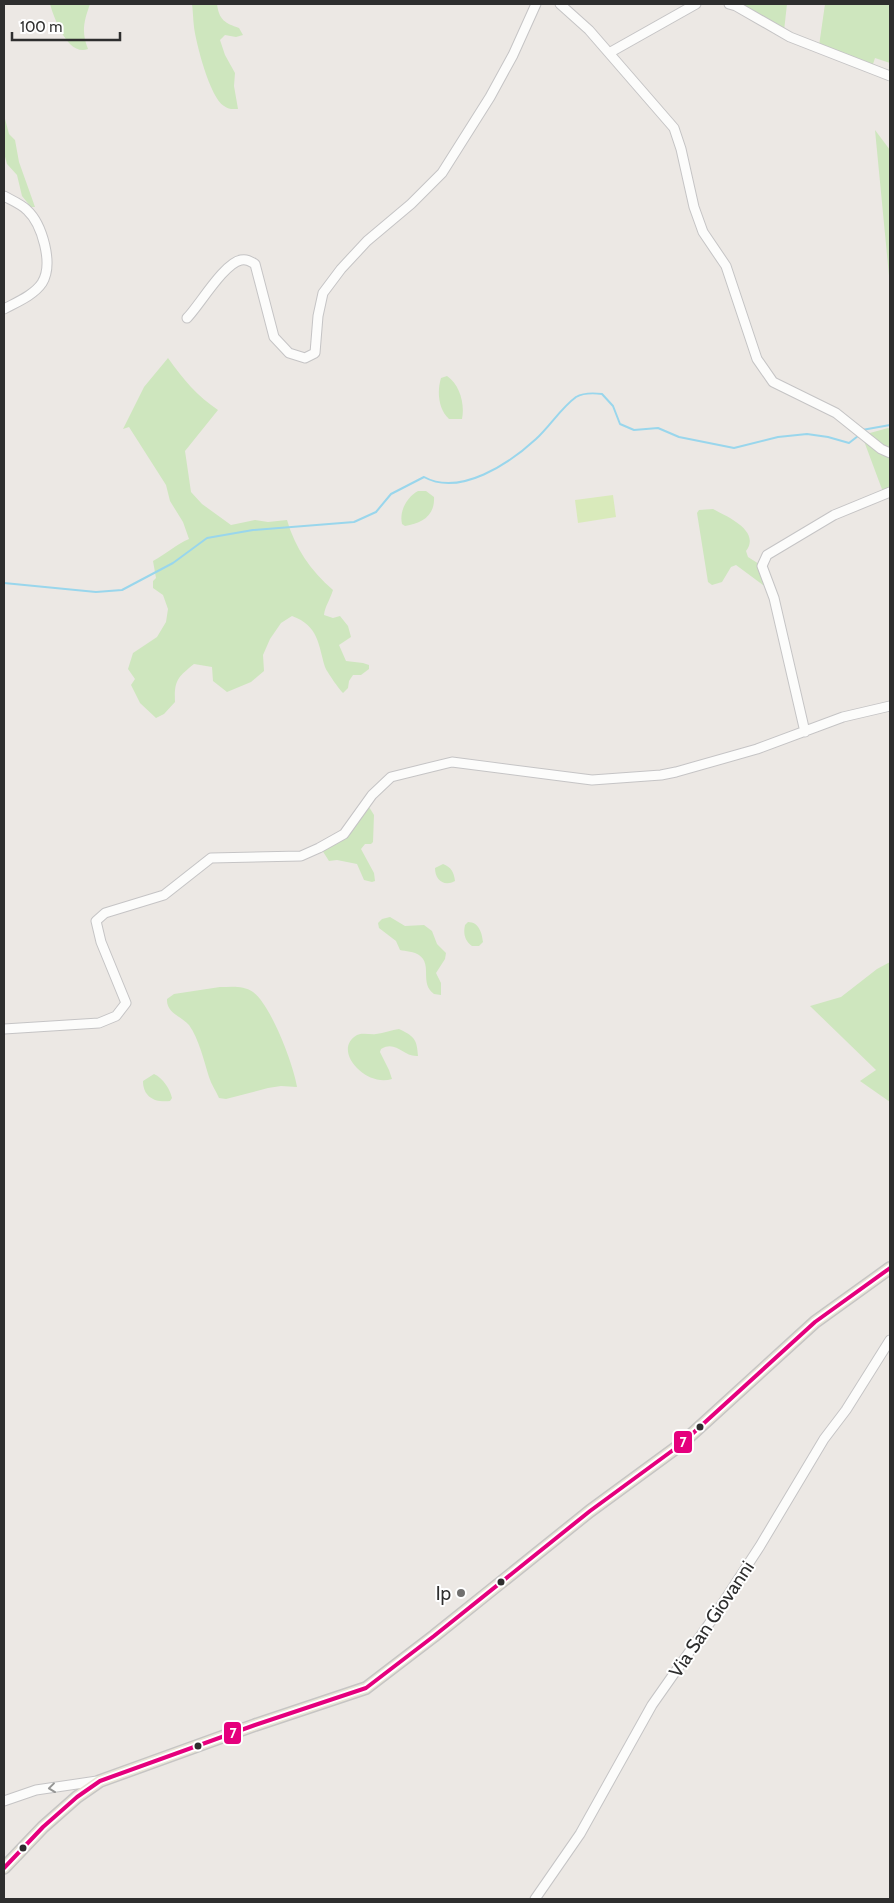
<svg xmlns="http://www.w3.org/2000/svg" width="894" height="1903" font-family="Cabin,sans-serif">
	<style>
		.green { fill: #cee6be }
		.pitch { fill: #d9eabb }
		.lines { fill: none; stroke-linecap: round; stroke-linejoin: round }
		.stream { stroke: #99d6ec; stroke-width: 2 }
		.minor-casing { stroke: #c5c4c5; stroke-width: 11 }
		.major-casing { stroke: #c6c5c4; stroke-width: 14 }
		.minor { stroke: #fcfcfb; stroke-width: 9 }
		.major { stroke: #e8e4d6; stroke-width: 11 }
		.bus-1-casing { stroke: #fff; stroke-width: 8 }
		.bus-1 { stroke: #e5007d; stroke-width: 4 }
		.oneway { stroke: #959594 }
		.bus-dot { fill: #2e2e2e; stroke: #fff; stroke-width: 2 }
		.poi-dot { fill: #706f6e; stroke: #fff; stroke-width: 2 }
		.labels { text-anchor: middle; stroke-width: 4; stroke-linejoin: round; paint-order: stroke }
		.poi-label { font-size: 19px; fill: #2e2e2e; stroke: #fff; text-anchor: end }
		.street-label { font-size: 19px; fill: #2e2e2e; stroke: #fff }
		.line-badge { stroke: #fff; stroke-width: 2 }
		.badge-label { font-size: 14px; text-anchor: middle; font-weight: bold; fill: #fff }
	</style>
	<rect width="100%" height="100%" fill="#ece8e4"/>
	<path class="green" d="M50,4h40c-6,17 -9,28 -2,45 -20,8 -34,-31 -38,-45z
		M192,4h25c2,16 8,19 22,24l4,7 -7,2 -11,-2 -5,5 5,15 10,18 -1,13 4,23c-5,0 -9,1 -14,-3 -14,-8 -28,-63 -30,-79 -1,-8 -1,-16 -2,-23z
		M740,4h47l-3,27z
		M825,4h65v59l-15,-5 -3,9 -53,-21z
		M4,115l5,19 6,6 4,22 16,45h-4l-9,-11 -5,-21 -10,-11 -3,-11z
		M875,130l15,20v136z
		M168,358c15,21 29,38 50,52l-33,41 6,41 11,12 29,21 24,-5 13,2 19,-2c8,28 24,51 46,70 -3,10 -8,16 -9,25l9,3 7,-2 8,10 3,11 -12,8 7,16 17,2 6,2v4l-8,6h-8l-4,6 -1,7 -5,5c-4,-4 -16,-21 -18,-26 -7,-23 -6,-41 -33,-51l-11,7 -11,16 -7,16 1,16 -13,11 -24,10 -14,-11 -1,-14 -18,-3c-16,13 -20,16 -19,38l-11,12 -8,4 -16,-15 -9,-18 4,-6 -7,-10 5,-16 24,-16 9,-15 2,-13 -5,-14 -10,-7v-7l3,-3 -3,-17c13,-7 24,-17 36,-22l-6,-17 -13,-21 -4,-16 -37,-58 -6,2 21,-42z
		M447,376c13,9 18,28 15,43h-13c-11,-10 -12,-28 -8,-41z
		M888,428l2,1v60l-7,3 -19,-51 6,-8z
		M418,491h8l8,6c1,19 -12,26 -29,29l-3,-2c-3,-13 5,-27 16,-33z
		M713,509c15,8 48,22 33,42l2,6 11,7 9,22 -5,-1 -27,-20 -5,2 -9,15 -10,3 -4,-3 -11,-69 2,-3z
		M369,807l5,8 -1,27 -2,2h-6l-4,5 13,24 1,8 -3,1 -8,-2 -7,-16 -20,-4 -8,1 -7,-11z
		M443,864c8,3 11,8 12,17 -11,6 -20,-1 -20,-13z
		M390,917l15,9 19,-1 8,6 5,13 9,9 -1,6 -9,14 5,10v12l-7,-1c-15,-11 -1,-29 -15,-39 -4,-3 -14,-4 -19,-5l-4,-9 -17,-13 -1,-5 4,-4z
		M468,922c11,0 14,11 15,20l-4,4h-7c-7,-5 -9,-12 -7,-21z
		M890,962v140l-30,-21 16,-11 -66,-64 31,-9 36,-28z
		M220,987c11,0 23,-2 33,5 18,13 41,74 44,95l-16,-1 -13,2 -42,11 -7,-1c-3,-7 -8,-14 -10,-21 -5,-16 -10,-38 -20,-52 -8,-9 -23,-12 -22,-26l7,-5z
		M399,1029c15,7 18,10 19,27 -16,1 -21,-16 -37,-7l-1,3 9,18 3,9c-26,9 -61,-29 -35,-44 6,-3 13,0 19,-1 8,-1 16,-4 23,-5z
		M154,1074c9,4 16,15 18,24l-2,3c-15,2 -27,-4 -27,-20z"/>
	<path class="pitch" d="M613,495l3,22 -38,6 -3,-23z"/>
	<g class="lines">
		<path class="stream" d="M862,430l28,-5
			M4,583l92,9 26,-2 51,-27 34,-25 46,-8 101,-8 22,-10 15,-18 33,-17c36,20 86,-14 112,-38 14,-13 25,-31 40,-42 7,-4 18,-4 26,-3l11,12 7,18 14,6 24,-2 21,9 55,11 44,-11 29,-3 21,3 21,6 9,-7"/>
		<defs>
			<path id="minor" d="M560,4l29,26 85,98 7,21 13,58 9,25 23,34 31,93 16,23 63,31 45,36 9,4
				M729,4l7,2 54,31 100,39
				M609,53l87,-49
				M4,196c7,4 17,8 23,14 15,14 27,54 15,73 -8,12 -25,19 -38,26
				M187,318c12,-12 37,-55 54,-58 6,-1 9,1 14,4l19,73 15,16 16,5 10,-5 3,-37 5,-23 18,-24 26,-28 44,-37 31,-31 48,-76 23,-42 23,-51
				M805,732l-31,-134 -12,-32 5,-11 67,-40 56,-23
				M4,1029l95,-6 17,-7 10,-13 -25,-61 -5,-21 9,-8 59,-18 47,-37 90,-2 18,-8 25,-14 28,-39 19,-18 61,-15 140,18 69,-5 15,-3 81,-23 86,-32 47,-11
				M4,1801l32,-11 61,-9
				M535,1899l45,-65 72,-129 59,-84 49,-75 64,-107 22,-29 44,-70"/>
			<path id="major" d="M4,1868l39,-41 34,-30 23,-16 155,-56 111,-37 68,-52 156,-125 90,-66 135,-123 75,-54"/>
		</defs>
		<use href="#minor" class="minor-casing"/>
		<use href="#major" class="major-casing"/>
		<use href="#minor" class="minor"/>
		<use href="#major" class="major"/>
		<defs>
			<path id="bus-1" d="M4,1868l39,-41 34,-30 23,-16 155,-56 111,-37 68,-52 156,-125 90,-66 135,-123 75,-54"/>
		</defs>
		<use href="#bus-1" class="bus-1-casing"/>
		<use href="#bus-1" class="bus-1"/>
	</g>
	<defs><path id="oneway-chevron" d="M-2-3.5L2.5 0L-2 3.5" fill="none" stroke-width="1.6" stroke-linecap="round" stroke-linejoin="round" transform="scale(1.25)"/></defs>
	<use class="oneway" href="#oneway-chevron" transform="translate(52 1788) rotate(173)"/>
	<g class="bus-dot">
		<circle cx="700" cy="1427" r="4.5"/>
		<circle cx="501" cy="1582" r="4.5"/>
		<circle cx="198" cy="1746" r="4.5"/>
		<circle cx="23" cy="1848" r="4.5"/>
	</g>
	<circle class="poi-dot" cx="461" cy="1593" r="5"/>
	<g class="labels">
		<g class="poi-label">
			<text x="451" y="1600">Ip</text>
		</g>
		<g class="street-label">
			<text transform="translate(711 1619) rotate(-56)" y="7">Via San Giovanni</text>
		</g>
	</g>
	<g class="line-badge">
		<rect x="673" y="1430" width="20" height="24" rx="5" fill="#e5007d"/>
		<rect x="223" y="1721" width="19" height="24" rx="5" fill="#e5007d"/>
	</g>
	<g class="badge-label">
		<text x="683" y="1447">7</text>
		<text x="233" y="1738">7</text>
	</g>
	<rect width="894" height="1903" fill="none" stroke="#2e2e2e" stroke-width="10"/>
	<path d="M12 32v8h108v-8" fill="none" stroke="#2e2e2e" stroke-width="2.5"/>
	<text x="20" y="32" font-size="15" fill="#2e2e2e" stroke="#ffffff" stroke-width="4" paint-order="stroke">100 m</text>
</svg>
